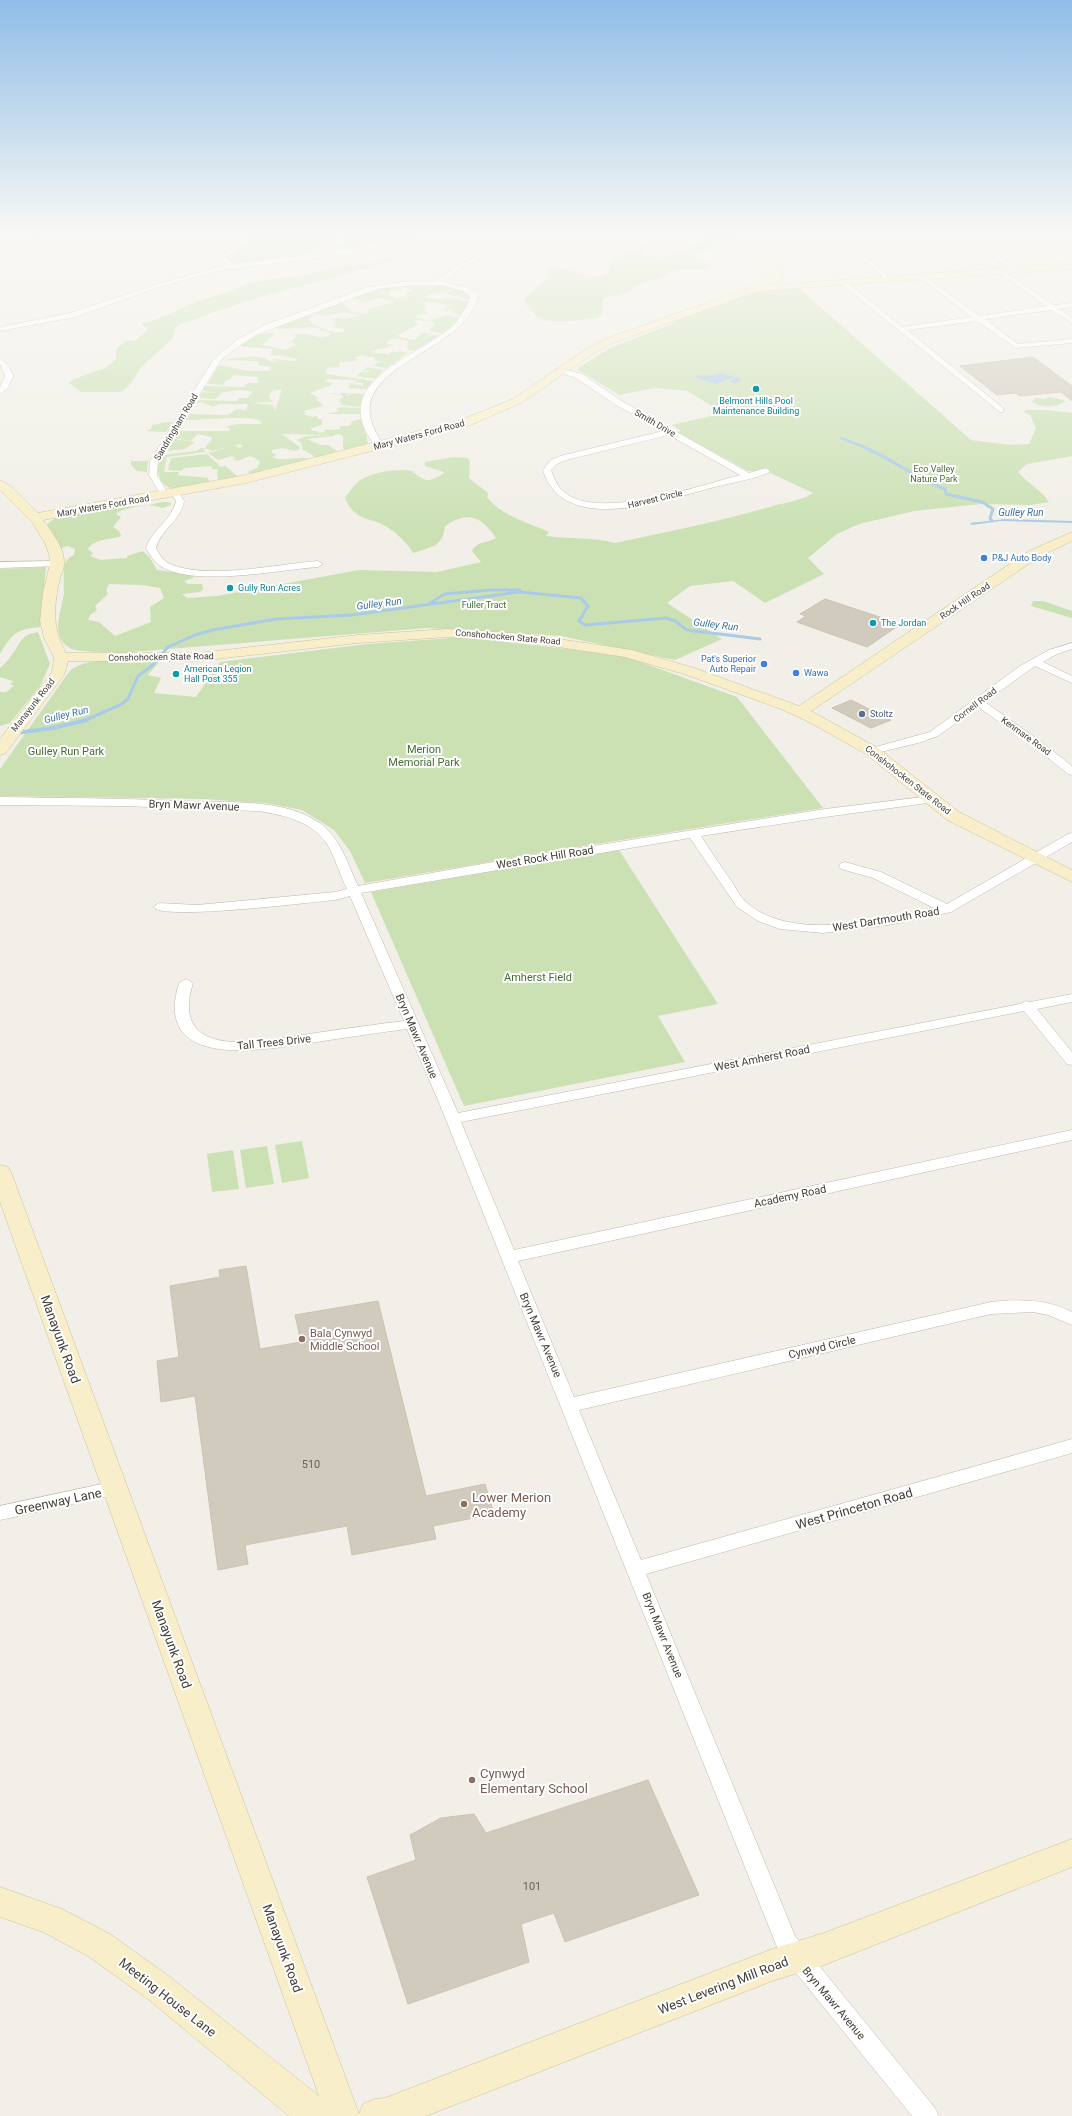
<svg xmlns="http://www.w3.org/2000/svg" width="1072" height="2116" font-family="Roboto,sans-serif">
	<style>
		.green { fill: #cbe1b4; fill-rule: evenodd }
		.water { fill: #aacbe7 }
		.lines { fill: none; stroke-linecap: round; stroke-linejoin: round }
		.stream-far2 { stroke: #aacbe7; stroke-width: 2.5 }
		.stream-far1 { stroke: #aacbe7; stroke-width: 3 }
		.stream { stroke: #aacbe7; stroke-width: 4 }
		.building { fill: #d1cbbe; stroke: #cbc3b2 }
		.street-casing { stroke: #bfb9ae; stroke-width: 1 }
		.secondary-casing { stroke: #ccc29c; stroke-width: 1 }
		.street { fill: #fff; fill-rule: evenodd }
		.secondary { fill: #f8efca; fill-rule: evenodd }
		.culture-dot { fill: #0f9aa8; stroke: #fff; stroke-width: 1.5 }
		.shop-dot { fill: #3f7fe0; stroke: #fff; stroke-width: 1.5 }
		.service-dot { fill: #5c6f8a; stroke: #fff; stroke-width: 1.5 }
		.education-dot { fill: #8d6e63; stroke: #fff; stroke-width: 1.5 }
		.labels { text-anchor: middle; stroke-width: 4; stroke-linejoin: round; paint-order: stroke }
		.far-culture-label { font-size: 9px; fill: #0d838f; stroke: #fff; text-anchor: start }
		.far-street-label { font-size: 9px; fill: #433f37; stroke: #fff }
		.far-park-label { font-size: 9px; fill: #456e31; stroke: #fff }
		.far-shop-label { font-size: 9px; fill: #366cbe; stroke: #fff; text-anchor: start }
		.far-service-label { font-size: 9px; fill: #4e5e75; stroke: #fff; text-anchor: start }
		.far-water-label { font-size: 10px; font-style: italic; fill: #3d73a2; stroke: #fff }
		.park-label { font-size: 11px; fill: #456e31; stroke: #fff }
		.street-label { font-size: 11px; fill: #433f37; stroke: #fff }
		.education-label { font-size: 11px; fill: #785e54; stroke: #fff; text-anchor: start }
		.near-number-label { font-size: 11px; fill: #666259 }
		.near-street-label { font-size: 13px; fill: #433f37; stroke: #fff }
		.near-education-label { font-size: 13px; fill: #785e54; stroke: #fff; text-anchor: start }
	</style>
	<rect width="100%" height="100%" fill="#f1efe7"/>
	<path class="green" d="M280,235h64l-47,21 -59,7h-6l-5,-4 1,-3 19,-11 5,-6z
		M362,235h59l-82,14 -9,-3z
		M707,235h22l2,4 -26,13 -10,2 1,4 15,6v3l-5,2 -30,1 -11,6 -22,7 -18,10 -21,5 -2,3 1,12 -5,5c-11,2 -50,6 -59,0 -6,-3 -11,-12 -16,-18 11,-8 15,-16 26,-22l-2,-7c16,-11 41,15 61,1l2,-6 -1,-5 30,-13 6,-5 8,-2 3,2 -17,10 1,2c7,0 15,3 22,2 9,-2 44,-15 45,-22z
		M393,258l3,2 -149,41 -66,23 -5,4 -4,11 -31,28 -9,15 -8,8 -4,2h-39l-12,-9 5,-4 31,-11 11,-9v-10l10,-8h9l13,-12 -7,-5 27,-9 24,-12 36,-11 23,-10 49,-6 37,-9 36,-4z
		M431,284l22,4 -12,5 -4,-1 -13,5 12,3 11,-2 22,4 -8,13 -8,-2 -3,-5 1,2 -7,2 4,-7 -21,-4 -5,3 5,1 -4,2 5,1 -4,2 3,3 -13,4 15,4 16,-6 15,3 -16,16 -16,-4 7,-4 -2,-4 -16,-2 -3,2 4,2 -21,12 17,4 9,-7 9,1 -9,3 11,-2 7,1 -27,15 -6,-1 -1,-7 1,-2 -14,-3 -9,5 8,2c-8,4 -15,3 -23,7l18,2 7,-4 -2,2h7l-3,-2 11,3 -21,15 -15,-2 7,-4 6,1 -11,-3 2,-2 -14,-3 -9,3 6,1c-7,5 -13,1 -20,4l1,4 -13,1 -1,6 47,7 -6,8 -19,-1 3,-5 12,3v-3l-9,-1 4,-2 -31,-1 -2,3 8,1 -2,2 -21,8 9,5 -3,1 8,7 -21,5 3,2 -2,1 8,3 5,-1 1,3h4v6l-12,3 3,3h5v2l7,-1 -1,-2 16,-1v-3h9l4,-5 9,-2 3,14 -22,5 -1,-3 -6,-1 -3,2 -26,3 13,6h8l12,8 -21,6 -16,-9 -2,-8 -5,-2 11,-4 23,-1 -48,-1 19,14 -5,3 -14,-3 -10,2v3l5,2 -5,2c12,6 28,-3 40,3l-66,16 4,-3 -3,-1 10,-4 3,-7 -5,-2 1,-1 -7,-2 -11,5 -6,-2 4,-1 -5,-2 -13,4 -10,-7 27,-8 3,3 5,-1 -3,-3 -33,8 5,-2 -6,-1v-3l6,-7 -1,-2 -13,-3 -7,7 -18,-3 6,-9 3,2h47l1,-3 -5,-1 12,-3h23l2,-2c-8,-8 -64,-1 -77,-2l3,-6 40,1 9,-6 11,1 -2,-1 2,-5h-30l-4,3 -13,-5 -7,2 5,-4 38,1 2,-3h10h-2l5,-5 -1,-2 -12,-1 -20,3 2,1 -6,5 -17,-1 4,-6 16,1 -15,-2 2,-5 39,1 4,-4h10l1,-3h-2l1,-3 -24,-2 -3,4 -6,2 -1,4 -16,-1 11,-19 30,6h20l2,-4 -13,-2 1,-4 -36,-1c13,-2 28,-5 40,-2 5,1 8,4 13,4l-3,-3 21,2 4,-2 -20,-4 -5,1 1,-1 -3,-1 1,-2h-2l3,-3 -35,-3c13,-8 22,-15 38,-12l-4,1 2,1 -7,3 2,1 -7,5 23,5 11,-6 -6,-2 8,-6 -4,-1c13,-5 26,8 37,-1l-4,-3h-8l2,-2c-16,-5 -31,2 -47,-1l34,-13 5,1 -3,2 -1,3 4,2 -2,1c11,3 26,13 35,6l-14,-4 5,-2 -4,-1 4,-2 -5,-1 5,-2 10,1 13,-4 -17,-3 -18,4 -12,-3 26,-11 11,7 -2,1 16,4 5,-2 -3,-1 3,-1 -2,-1 27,-7 -14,-4 -14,4 -16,-4c14,-5 37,-18 51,-10l-3,2h3l-10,1 -3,3 8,4 13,-3 -4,-2 8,-2 -12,-6zM282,389l-7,22 -2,-6 -23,-2 24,-1 -4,-3 -1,-4 4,-4z
		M455,288l10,4 5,5 -2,3 -23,-7z
		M799,288l172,152 39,5 19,-1 7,-16 -6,-13 -6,-3 2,-2h20l26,3v43l-45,8 -9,8c10,11 23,18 31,30l-19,3 -49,-1 -67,7 -25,6 -30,7 -22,10 -29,24 16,16 -59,29 -32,-22 -43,5 -23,17 55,36 -47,21 -114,-24 -134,-8 -308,25c-10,-1 -40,-1 -47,-4 -24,-11 -10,-38 -8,-56 0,-7 -1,-26 1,-30 2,-4 5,-6 9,-8l1,-6 -8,-3 -8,3 -12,-24c14,-19 78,-18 101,-20 8,-1 14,-5 23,-2v2l-9,3c-13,-6 -31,-1 -44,4l-2,2 5,3 -8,10 6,4 2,5c-11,4 -26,2 -33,13l5,4 -3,3 10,4 27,-2v-2l16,-5 7,7 7,12 38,5 -2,3 -9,3 4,3h14l1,5 -3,3 -18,2 5,4 30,-2 142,-26 78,2 44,-10 -9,-11c6,-11 15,-7 24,-13 -14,-21 -28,-28 -51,-12 -2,21 -14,21 -32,27 -6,-10 -16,-20 -26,-26 -17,-11 -31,-4 -42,-29 4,-6 8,-12 14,-17 13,-9 38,-13 53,-10 14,11 14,12 31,3l1,-2 -19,-6v-4l29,-5 14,1 2,4 -1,16 19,15 -1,4c15,19 39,25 60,34l2,1 -3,4c22,3 47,1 69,7 53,-11 106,-22 158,-37 14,-4 28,-5 40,-13l-47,-22h-18l-69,-38 1,-3 -8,-5 52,-12 -37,-22 -32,-3 -36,7 -42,-26 33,-21 67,-26 -2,-1 80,-29zM109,584l33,1 18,3 4,10 -14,9 1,15 -36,14 -16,-14 -11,-2 2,-5 7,-5 -2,-4 13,-12 -2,-4z
		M367,367l17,3 -9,9 -18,-3 4,-4h9l-2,-2 -6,2z
		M331,393h19l-5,4 8,-4 12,1 -4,13 -20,-2 1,-2 -3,-2 2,-1 -1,-2 4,-1 -5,-4 -6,1z
		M1050,397l16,4c-12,8 -25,6 -34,1l4,-4 8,1z
		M341,407l20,1v6h-34l12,-3 -3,-2z
		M168,422h5l-7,10 -20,-1 5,-2 1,-4z
		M366,433l2,11 -21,7 -4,-3v-10z
		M173,439l22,3 -10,7 -18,2 -1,-1z
		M201,448h3l1,4 -38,5 -3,15h15l-1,3 30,3 2,5c-15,3 -43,14 -50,-5 -4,-9 -2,-15 3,-23l33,-4z
		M207,454l13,12 -1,1 6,-1 15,12 -21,5 -2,-10 1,-4h-6v-3l-28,2 -3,3 -13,-1 3,-12z
		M131,461h17l-1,11 -10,-1 -6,-6z
		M46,567l-6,60c-24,2 -28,7 -40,27v-85z
		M1033,601h10l29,10v7l-41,-12z
		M38,632l12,32 -10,22 -30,37 -10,3v-34h6l8,-6 -4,-2 3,-3 -13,-4v-9c4,-4 8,-7 11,-12 10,-12 8,-21 27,-24z
		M466,637l158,19 113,41 86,111 -233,37 -225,38 -15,-32 -16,-21 -32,-20 -36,-7 -64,-4 -202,-3v-27l69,-97c17,-18 67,-10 90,-10l-11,13 13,3 -7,15 42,4 24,-35 148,-18z
		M619,850l99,154 -60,12 27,46 -221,44 -93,-214z
		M302,1141l7,37 -27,5 -7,-38z
		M267,1146l7,38 -28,4 -6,-38z
		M233,1150l6,39 -27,3 -5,-38z"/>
	<path class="water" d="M721,373l21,6 -6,5 -7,-3 5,-2 -2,-1 -16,6 -22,-7c10,-4 14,1 27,-4z
		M1005,519l67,2v2l-72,-2 -28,4 -2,-2z"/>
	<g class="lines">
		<path class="stream-far2" d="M841,438l23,9"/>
		<path class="stream-far1" d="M861,446c30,12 55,32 84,43l1,5 36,8 11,7 -3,9 2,3
			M430,603l15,-9 45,-4h30
			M83,721l37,-16 8,-6 10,-23 15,-11 15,-18 27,-12 18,-5 63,-11 76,-4 167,-23 62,6 7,8 -9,15 6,4 81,-7 9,3 12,9 73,9"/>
		<path class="stream" d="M16,733l37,-5 34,-8"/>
	</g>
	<path class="building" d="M1033,357l39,29v15l-11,-9 -41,4 -4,-3 -19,2 -37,-29z
		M825,599l76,25 -34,23 -70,-25 9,-6 -6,-2z
		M851,700l40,20 -20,8 -39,-20z
		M246,1266l14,83 41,-7 -6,-27 83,-14 48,195 59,-12 9,30 -61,12 3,13 -84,16 -5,-29 -102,19 3,19 -30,6 -23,-174 -34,6 -4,-41 22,-4 -9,-71 50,-9 -1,-7z
		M648,1780l51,115 -134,47 -11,-29 -33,11 8,38 -121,42 -41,-127 49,-17 -6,-25 31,-17 33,-4 12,19z"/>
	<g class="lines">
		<defs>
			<path id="street" d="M62,235h13l-75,15v-4z
				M241,235h7v7l-22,16 7,6 106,-13 96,-16h14l-110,20 -118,15 -59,16 -87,31 -75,14v-4l70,-14 88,-29 68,-19 -7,-7 23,-17z
				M834,235h7l49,43v2h-4z
				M898,235h12l-9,2z
				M960,235l11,2 54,-2 -3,2 -46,4 43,28 -5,1z
				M481,254l5,1 -25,13 -17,14 24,6 10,7c0,7 -5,14 -9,20 -29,44 -138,59 -85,130l-1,2h-6l-3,-3c-47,-60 41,-87 75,-115 10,-8 16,-19 21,-30v-3l-7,-5 -21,-6h-29l-36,4 -121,46 -24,16 -11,9 -63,101 -1,14 12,20 -4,3 -3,-1 -13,-22 1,-14 64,-102 24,-20 27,-14 103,-38 31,-5 37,-1 21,-15z
				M999,268l55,37 18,-2v4l-13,2 13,9v5l-20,-13 -67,9 33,25 54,-5v4l-56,5 -39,-27 -70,9 96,78v4h-3l-161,-130 6,-1 57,46 70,-10 -53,-40v-2l2,-1 59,42 66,-10 -49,-35v-2z
				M0,358l9,8 4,10 -5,12 -8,6v-7l5,-11 -5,-12z
				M559,368l23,6 40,27 127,72 17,-5 4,3c-5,6 -44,13 -55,16 -47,12 -152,51 -172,-17l8,-10 9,-4 103,-25 -47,-26 -40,-27 -17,-6zM669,435l71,40c-39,10 -148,49 -179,14 -5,-5 -7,-12 -10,-19l6,-6 9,-4z
				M175,490l3,1 6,10c-3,20 -23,28 -28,47 3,6 7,13 14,16 37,16 108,0 148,-3l5,3 -5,3c-41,3 -121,20 -156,0 -7,-4 -12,-12 -16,-19 6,-19 26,-28 30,-47l-5,-8z
				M57,561l5,3 -2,2 -60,2v-6z
				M1072,643v6l-15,5 -14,8 29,14v7l-37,-17 -50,36 55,39 32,25v9l-4,-1 -36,-29 -54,-38 -40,29 -20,7 -46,11 -6,-3 2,-2 62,-17 90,-66 29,-16z
				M931,796l4,2 2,2 -2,2 -110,15 -124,19c10,15 20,31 31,46 4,6 8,15 14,20 46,41 134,17 188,6l-61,-30 -32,-9 -2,-3 2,-3 4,-1 36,10 66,32 121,-70 4,-1v9l-121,70 -63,13 -65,8 -43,-4 -22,-8 -21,-14 -47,-69 -329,55 97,220 562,-109 6,-3 4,1 42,-8v8l-35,7 35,43v13l-5,-1 -43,-53 -563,111 53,128 558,-120v10l-554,121 56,136 417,-95c28,-3 55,-3 81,10v13l-24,-10 -15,-3 -42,2 -412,96 62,150 431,-121v14l-426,121 149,362 140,172 4,8h-27l-133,-164 -341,-852 -31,-71c-32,4 -65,9 -97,14 -48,7 -158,28 -131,-60l7,-4 7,4c-25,80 71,58 116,51 32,-5 63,-9 95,-13l-54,-125 -15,4c-24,2 -173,21 -182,7l6,-4 38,2 138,-13 12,-3c-7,-14 -12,-32 -20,-45 -15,-23 -44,-29 -69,-33l-136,-5 -122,-1v-8c60,1 120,1 179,4 43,2 106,-4 142,23 20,15 27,41 37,62l141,-25 326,-52z
				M116,1481l6,2 3,5 -3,5 -122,27v-14z"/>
			<path id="secondary" d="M731,235h10l39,34 3,6 -1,4 -11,6 301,-22v6l-314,22 -145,52 -20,11 -72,49 -55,24 -220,56 -203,37c9,12 22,28 21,44 0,6 -4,12 -5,18 -5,25 -7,47 7,71h132l160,-18 89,-6 78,5 107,16 62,18 105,38 230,-155 43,-19v9l-33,16 -228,154 67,37 81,64 113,58v12l-125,-62 -81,-66 -57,-32 -28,-13 -97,-35 -59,-17 -100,-15 -78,-5 -89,6 -160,18h-130l-4,14 -58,78 -6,2v-16l52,-67 2,-15 -10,-19 -4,-17 3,-28 7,-29 -1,-10 -4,-11 -13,-21 -32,-32v-10l12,7 26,26 208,-38 212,-54 55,-22 72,-49 20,-11 143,-51 24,-11v-5z
				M0,1165l8,2 3,5 348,942 4,-10 12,-5 10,-1 390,-150 49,-15 248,-94v28l-248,98 -49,15 -349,136h-137l-141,-117 -60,-43 -45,-24 -43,-15v-30l62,22 48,25 60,43 149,119 -319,-894z"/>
		</defs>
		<use href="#street" class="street-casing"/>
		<use href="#secondary" class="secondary-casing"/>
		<use href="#street" class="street"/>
		<use href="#secondary" class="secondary"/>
	</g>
	<linearGradient id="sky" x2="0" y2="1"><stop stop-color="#8fbde8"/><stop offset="0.44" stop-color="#f9f8f4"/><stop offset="1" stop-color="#f9f8f4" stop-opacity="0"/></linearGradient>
	<rect width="1072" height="531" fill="url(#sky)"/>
	<g class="culture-dot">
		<circle cx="756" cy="389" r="4"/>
		<circle cx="230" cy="588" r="4"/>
		<circle cx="873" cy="623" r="4"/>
		<circle cx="176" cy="674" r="4"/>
	</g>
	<g class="shop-dot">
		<circle cx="984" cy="558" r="4"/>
		<circle cx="764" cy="664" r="4"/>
		<circle cx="796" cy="673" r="4"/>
	</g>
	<circle class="service-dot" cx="862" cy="714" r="4"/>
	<g class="education-dot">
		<circle cx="302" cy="1339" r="4"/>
		<circle cx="464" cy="1504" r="4"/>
		<circle cx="472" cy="1780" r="4"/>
	</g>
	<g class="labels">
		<g class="far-culture-label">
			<text x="756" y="404" text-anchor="middle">Belmont Hills Pool<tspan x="756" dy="10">Maintenance Building</tspan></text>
			<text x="238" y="591">Gully Run Acres</text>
			<text x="881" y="626">The Jordan</text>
			<text x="184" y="672">American Legion<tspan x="184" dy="10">Hall Post 355</tspan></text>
		</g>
		<g class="far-street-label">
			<text transform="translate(655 423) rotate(30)" y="3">Smith Drive</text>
			<text transform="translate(176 427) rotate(-59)" y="3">Sandringham Road</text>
			<text transform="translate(419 435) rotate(-15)" y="3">Mary Waters Ford Road</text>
			<text transform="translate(655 499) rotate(-13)" y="3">Harvest Circle</text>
			<text transform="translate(103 506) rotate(-10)" y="3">Mary Waters Ford Road</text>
			<text transform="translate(965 601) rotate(-34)" y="3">Rock Hill Road</text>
			<text transform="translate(508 637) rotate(5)" y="3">Conshohocken State Road</text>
			<text transform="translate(161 657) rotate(-1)" y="3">Conshohocken State Road</text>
			<text transform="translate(33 705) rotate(-52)" y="3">Manayunk Road</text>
			<text transform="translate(975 705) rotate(-37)" y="3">Cornell Road</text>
			<text transform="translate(1026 736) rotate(36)" y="3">Kenmare Road</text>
			<text transform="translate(908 780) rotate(38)" y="3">Conshohocken State Road</text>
		</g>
		<g class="far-park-label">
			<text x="934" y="472">Eco Valley<tspan x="934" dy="10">Nature Park</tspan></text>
			<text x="484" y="608">Fuller Tract</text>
		</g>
		<g class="far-shop-label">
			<text x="992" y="561">P&amp;J Auto Body</text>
			<text x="756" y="662" text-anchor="end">Pat's Superior<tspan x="756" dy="10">Auto Repair</tspan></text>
			<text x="804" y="676">Wawa</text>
		</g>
		<g class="far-service-label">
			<text x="870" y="717">Stoltz</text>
		</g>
		<g class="far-water-label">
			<text x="1021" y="516">Gulley Run</text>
			<text transform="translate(379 603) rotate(-7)" y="4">Gulley Run</text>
			<text transform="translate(716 624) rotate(7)" y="4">Gulley Run</text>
			<text transform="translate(66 714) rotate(-14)" y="4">Gulley Run</text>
		</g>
		<g class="park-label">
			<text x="424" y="753">Merion<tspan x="424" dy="13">Memorial Park</tspan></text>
			<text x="66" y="755">Gulley Run Park</text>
			<text x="538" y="981">Amherst Field</text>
		</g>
		<g class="street-label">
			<text transform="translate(194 805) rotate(2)" y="4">Bryn Mawr Avenue</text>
			<text transform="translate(545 857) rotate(-9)" y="4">West Rock Hill Road</text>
			<text transform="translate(886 919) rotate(-9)" y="4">West Dartmouth Road</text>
			<text transform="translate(417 1036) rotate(67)" y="4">Bryn Mawr Avenue</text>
			<text transform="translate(274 1042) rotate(-6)" y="4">Tall Trees Drive</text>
			<text transform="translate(762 1058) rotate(-11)" y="4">West Amherst Road</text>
			<text transform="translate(790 1196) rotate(-12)" y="4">Academy Road</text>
			<text transform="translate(541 1335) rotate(67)" y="4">Bryn Mawr Avenue</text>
			<text transform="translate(822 1347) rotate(-13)" y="4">Cynwyd Circle</text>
			<text transform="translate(663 1635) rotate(68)" y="4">Bryn Mawr Avenue</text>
			<text transform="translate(834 2003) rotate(50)" y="4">Bryn Mawr Avenue</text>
		</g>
		<g class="education-label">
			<text x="310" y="1337">Bala Cynwyd<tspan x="310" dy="13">Middle School</tspan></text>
		</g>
		<g class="near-number-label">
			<text x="311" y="1468">510</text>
			<text x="532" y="1890">101</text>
		</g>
		<g class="near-street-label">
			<text transform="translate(61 1339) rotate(70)" y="5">Manayunk Road</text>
			<text transform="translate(58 1501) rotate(-12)" y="5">Greenway Lane</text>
			<text transform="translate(854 1508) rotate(-16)" y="5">West Princeton Road</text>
			<text transform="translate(172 1644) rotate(70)" y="5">Manayunk Road</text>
			<text transform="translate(283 1948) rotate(70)" y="5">Manayunk Road</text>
			<text transform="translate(723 1985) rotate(-21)" y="5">West Levering Mill Road</text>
			<text transform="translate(168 1997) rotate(38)" y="5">Meeting House Lane</text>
		</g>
		<g class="near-education-label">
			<text x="472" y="1502">Lower Merion<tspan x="472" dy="15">Academy</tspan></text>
			<text x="480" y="1778">Cynwyd<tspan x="480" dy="15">Elementary School</tspan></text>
		</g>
	</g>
</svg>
